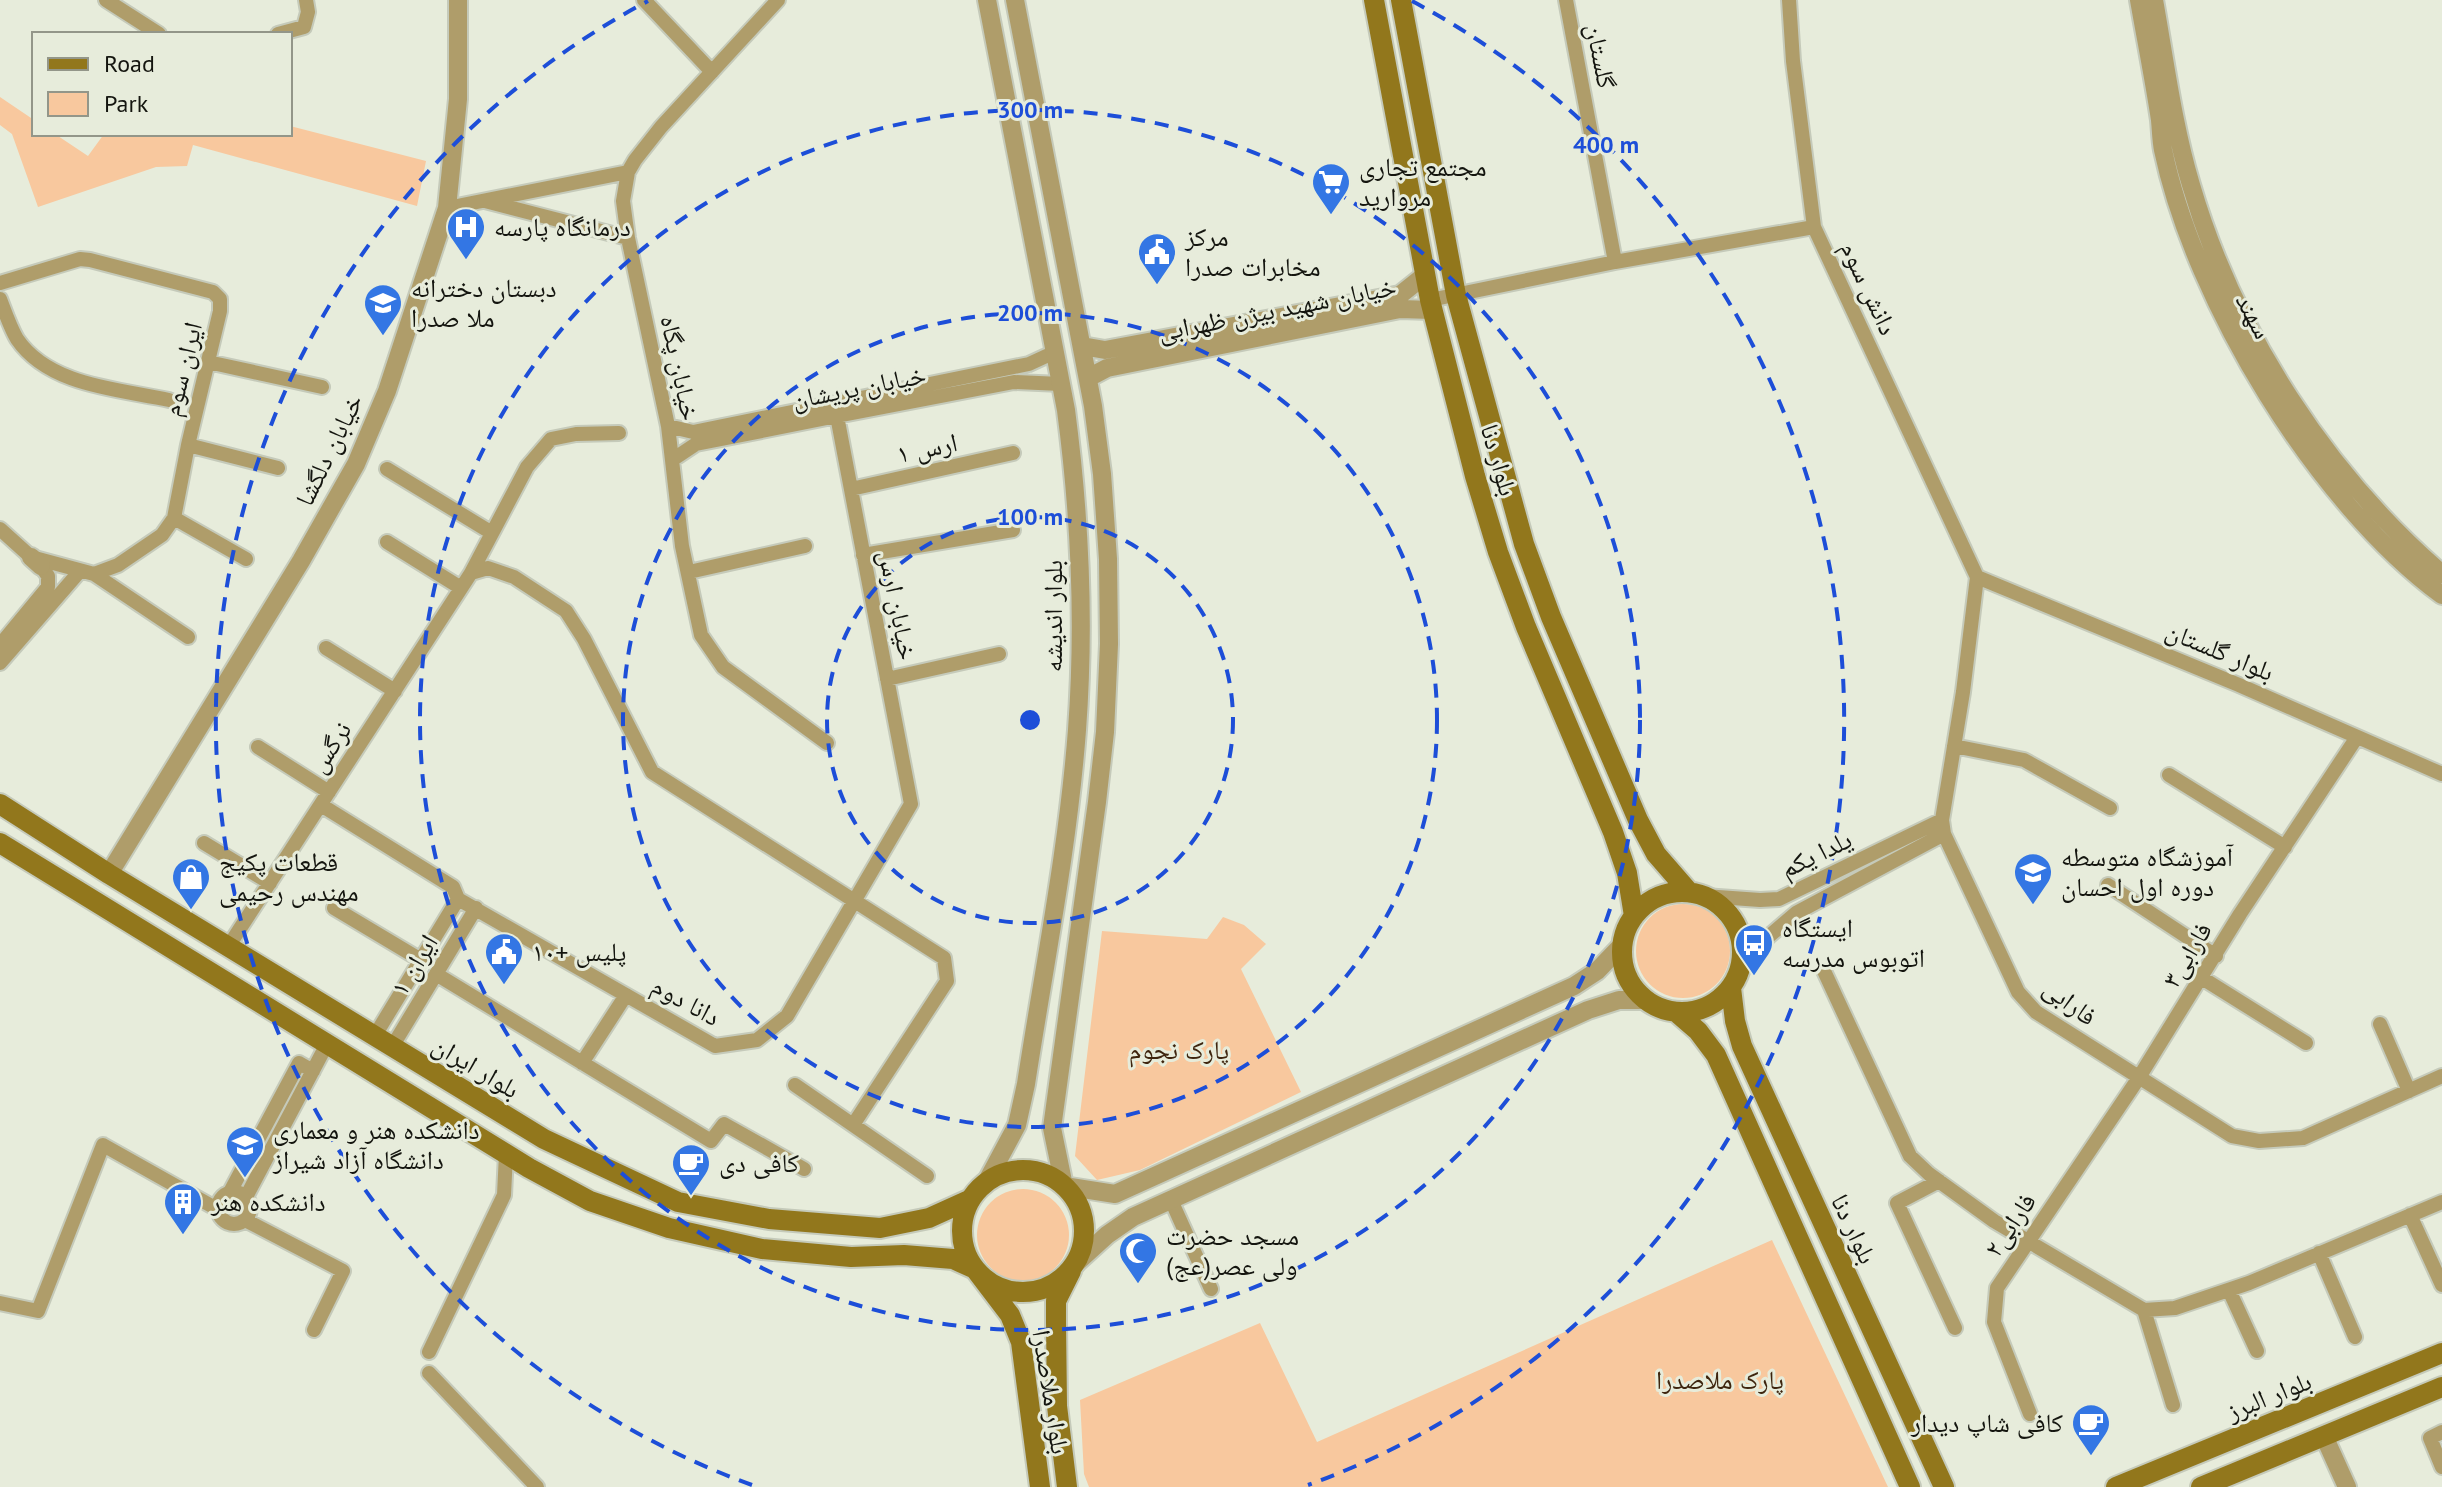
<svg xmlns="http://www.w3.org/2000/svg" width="2442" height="1487" font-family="'PT Sans','Noto Naskh Arabic',sans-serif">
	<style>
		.green { fill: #f8c89e }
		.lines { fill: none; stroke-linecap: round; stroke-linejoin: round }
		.minor-casing { stroke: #c5caba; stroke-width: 18 }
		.tertiary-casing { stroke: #c5caba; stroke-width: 22 }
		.secondary-casing { stroke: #c5caba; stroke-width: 24 }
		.minor { stroke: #af9d6a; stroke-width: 14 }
		.tertiary { stroke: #af9d6a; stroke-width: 18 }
		.secondary { stroke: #92771c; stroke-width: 20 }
		.ring { fill: none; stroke: #1d4ed8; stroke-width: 4; stroke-dasharray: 14 10 }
		.labels { text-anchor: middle; stroke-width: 6; stroke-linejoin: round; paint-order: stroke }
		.street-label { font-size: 26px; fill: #14150f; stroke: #e7ecdb }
		.poi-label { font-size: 26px; fill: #14150f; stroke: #e7ecdb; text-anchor: start }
		.park-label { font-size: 26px; fill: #3e250e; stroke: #e7ecdb }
		.centre { fill: #1d4ed8; stroke: #e7ecdb; stroke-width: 4 }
		.ring-label { font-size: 24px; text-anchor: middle; font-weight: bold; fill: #1d4ed8; stroke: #e7ecdb; stroke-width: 6; stroke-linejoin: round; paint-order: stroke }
	</style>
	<rect width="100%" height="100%" fill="#e7ecdb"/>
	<path class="green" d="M0,97l34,23v14h21l33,22 16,-22h186v-8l136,35 -9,45 -224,-61 -6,21 -31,1 -118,40 -26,-73 -12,-9z
		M1636 951a47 47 0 1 1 94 0a47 47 0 1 1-94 0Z
		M1223,917l21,8 22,19 -25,25 60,123 -161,78 -43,10 -22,-24 27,-225 105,8z
		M977 1235a46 46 0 1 1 92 0a46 46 0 1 1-92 0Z
		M1772,1240l116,247h-799l-5,-13 -4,-74 180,-77 57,119z"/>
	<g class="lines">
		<defs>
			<path id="minor" d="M106,0l53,34
				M644,0l68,72
				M778,0l-117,127 -26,33 -7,12 -5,29 5,37 40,188 14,120 19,89 22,32 104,76
				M1566,0l49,262
				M1789,0l4,61 21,166 163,350
				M278,34l26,-7 4,-15 -2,-12
				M485,201l143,37
				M447,208l181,-36
				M0,283l80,-24 10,1 123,32 7,7v12l-32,134 -14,73 -12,17 -44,30 -24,9 -63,-17 -31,-28
				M0,299c5,13 10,28 17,40 32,47 101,50 152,61
				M1430,300l185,-38 199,-35
				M208,362l114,25
				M668,426l25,6 336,-68 26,-12
				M188,445l90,23
				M672,460l24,-16 141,-28 177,-34 47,2
				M387,469l105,64
				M851,489l162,-36
				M174,518l72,41
				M387,542l74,46
				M863,555l150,-25
				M689,572l116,-26
				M471,573l17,-5 26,9 52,34 18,28 68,133 292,186 3,23 -94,144
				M94,574l94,63
				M1977,577l-14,115 -21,128 2,14 74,158 18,20 196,124 27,5 44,-3 139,-62
				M1977,577l262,108 203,89
				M0,645l48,-58v-11l-7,-10
				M326,648l69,43
				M0,663l80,-92
				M887,679l112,-25
				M1954,746l70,14 86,48
				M258,747l71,45
				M2169,775l116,72
				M321,805l132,82 5,12 257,147 42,-6 30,-24 124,-212 -74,-388
				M204,843l66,40
				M2108,885l108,71
				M1704,896l56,4 19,-1 163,-79
				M334,908l87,52
				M228,947l243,-374 56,-106 24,-28 25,-5 43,-1
				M1824,971l86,185 19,18 65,47 150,89 31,-2 74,-25 193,-81
				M436,974l275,167 13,-17 80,45
				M1738,974l30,-37 28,-24 148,-79
				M2202,978l104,65
				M2380,1024l29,67
				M374,1037l84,-138
				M392,1047l84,-139
				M582,1063l44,-68
				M795,1085l132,91
				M1939,1181l-42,22 58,125
				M218 1208a16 16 0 1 1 32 0a16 16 0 1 1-32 0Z
				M230,1192l69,-129 14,8
				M246,1197l81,-153
				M1171,1200l40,89
				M2410,1215l32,70
				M245,1220l98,51 -29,59
				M2319,1253l36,84
				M2229,1290l28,61
				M0,1303l38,8 65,-166 114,64
				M2144,1310l29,95
				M429,1352l75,-157 2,-41
				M429,1373l108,114
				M2030,1414l-36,-92 3,-34 141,-209 102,-165 117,-177
				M2442,1432l-12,6 12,29"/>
			<path id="tertiary" d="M987,0l79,410c14,106 19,213 11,320 -9,119 -33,237 -51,354l-9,41 -30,56
				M1015,0l78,406 9,68 6,85 1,85 -4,88 -8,70 -45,326 12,58 51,8 459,-208 23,-15 25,-26
				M2139,0c7,40 15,80 21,120 1,10 1,20 3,30 32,152 154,353 279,445
				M2154,0c11,61 19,125 37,185 43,147 135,289 251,389
				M1082,346l23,4 295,-55 25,-20
				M1088,378l19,-10 293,-59 32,1
				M31,557l10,9
				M109,874l192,-313 55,-97 31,-73 60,-183 11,-109v-99
				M1073,1266l34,-31 26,-18 455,-207 31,-10h28
				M2324,1436l23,51"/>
			<path id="secondary" d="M1374,0l56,300 45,176 23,76 28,75 87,205 14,41 7,43
				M1401,0l55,295 68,249 27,73 87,203 18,34 33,38
				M0,804l109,70 435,265 134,63 91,17 111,9 49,-10 42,-19
				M0,843l529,325 61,33 79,27 93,21 89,8 53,-2 49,4 22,10 35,46 11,27 19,145
				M1622 952a60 60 0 1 1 120 0a60 60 0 1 1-120 0Z
				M1731,988l4,33 7,25 202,441
				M1676,1012l22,19 18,24 194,432
				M962 1231a61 61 0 1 1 122 0a61 61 0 1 1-122 0Z
				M1067,1487l-10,-81 -1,-84v-21l15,-30
				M2116,1487l326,-134
				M2201,1487l241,-100"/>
		</defs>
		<use href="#minor" class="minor-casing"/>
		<use href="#tertiary" class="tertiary-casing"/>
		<use href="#secondary" class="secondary-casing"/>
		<use href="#minor" class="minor"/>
		<use href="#tertiary" class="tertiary"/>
		<use href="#secondary" class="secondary"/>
	</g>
	<g class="ring">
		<circle cx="1030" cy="720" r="203"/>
		<circle cx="1030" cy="720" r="407"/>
		<circle cx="1030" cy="720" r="610"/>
		<path d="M752 1485A814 814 0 0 1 648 1M1412 1A814 814 0 0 1 1308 1485"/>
	</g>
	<defs>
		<symbol id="supermarket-pin" viewBox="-11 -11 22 30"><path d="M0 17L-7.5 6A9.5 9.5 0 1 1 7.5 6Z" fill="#3376e4" stroke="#e7ecdb"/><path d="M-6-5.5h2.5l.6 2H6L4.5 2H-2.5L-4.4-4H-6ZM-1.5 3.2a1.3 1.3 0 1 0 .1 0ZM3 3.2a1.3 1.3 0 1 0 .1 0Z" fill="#fff"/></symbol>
		<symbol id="hospital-pin" viewBox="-11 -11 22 30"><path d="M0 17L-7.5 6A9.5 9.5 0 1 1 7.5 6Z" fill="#3376e4" stroke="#e7ecdb"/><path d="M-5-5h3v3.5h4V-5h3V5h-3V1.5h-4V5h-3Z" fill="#fff"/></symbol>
		<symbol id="civic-pin" viewBox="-11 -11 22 30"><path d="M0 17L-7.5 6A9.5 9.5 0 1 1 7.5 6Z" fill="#3376e4" stroke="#e7ecdb"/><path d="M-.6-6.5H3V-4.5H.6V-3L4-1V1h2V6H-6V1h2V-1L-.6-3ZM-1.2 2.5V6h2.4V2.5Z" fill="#fff"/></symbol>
		<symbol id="school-pin" viewBox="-11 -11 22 30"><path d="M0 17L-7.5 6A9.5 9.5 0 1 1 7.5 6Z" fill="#3376e4" stroke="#e7ecdb"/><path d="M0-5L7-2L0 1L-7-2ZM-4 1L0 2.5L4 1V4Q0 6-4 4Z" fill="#fff"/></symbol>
		<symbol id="shop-pin" viewBox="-11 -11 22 30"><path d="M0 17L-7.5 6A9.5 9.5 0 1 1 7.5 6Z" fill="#3376e4" stroke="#e7ecdb"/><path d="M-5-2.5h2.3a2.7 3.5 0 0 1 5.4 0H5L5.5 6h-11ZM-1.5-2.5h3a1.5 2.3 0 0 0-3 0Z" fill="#fff"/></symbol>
		<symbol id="bus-pin" viewBox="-11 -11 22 30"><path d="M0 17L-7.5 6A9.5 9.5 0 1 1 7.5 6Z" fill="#3376e4" stroke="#e7ecdb"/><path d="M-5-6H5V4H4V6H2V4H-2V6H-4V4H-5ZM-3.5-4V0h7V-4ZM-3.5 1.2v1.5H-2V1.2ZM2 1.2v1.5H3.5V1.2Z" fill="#fff"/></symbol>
		<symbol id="university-pin" viewBox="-11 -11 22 30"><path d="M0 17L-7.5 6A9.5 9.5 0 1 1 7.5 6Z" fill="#3376e4" stroke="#e7ecdb"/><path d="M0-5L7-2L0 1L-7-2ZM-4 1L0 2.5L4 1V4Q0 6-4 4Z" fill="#fff"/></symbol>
		<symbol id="cafe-pin" viewBox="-11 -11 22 30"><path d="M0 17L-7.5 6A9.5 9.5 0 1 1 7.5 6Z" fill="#3376e4" stroke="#e7ecdb"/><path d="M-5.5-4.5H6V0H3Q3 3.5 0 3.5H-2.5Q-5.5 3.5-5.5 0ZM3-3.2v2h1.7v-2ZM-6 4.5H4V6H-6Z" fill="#fff"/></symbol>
		<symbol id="building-pin" viewBox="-11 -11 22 30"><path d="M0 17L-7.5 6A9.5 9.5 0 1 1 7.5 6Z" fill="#3376e4" stroke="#e7ecdb"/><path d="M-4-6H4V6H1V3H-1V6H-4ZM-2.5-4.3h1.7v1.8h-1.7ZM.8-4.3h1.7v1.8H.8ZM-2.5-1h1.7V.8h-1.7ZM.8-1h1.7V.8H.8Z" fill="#fff"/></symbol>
		<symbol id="mosque-pin" viewBox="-11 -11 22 30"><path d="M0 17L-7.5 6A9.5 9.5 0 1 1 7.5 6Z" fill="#3376e4" stroke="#e7ecdb"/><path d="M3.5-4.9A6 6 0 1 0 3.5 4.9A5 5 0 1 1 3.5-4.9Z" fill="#fff"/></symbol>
	</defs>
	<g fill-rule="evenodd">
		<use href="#supermarket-pin" x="1309" y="160" width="44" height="60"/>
		<use href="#hospital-pin" x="444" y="205" width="44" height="60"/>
		<use href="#civic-pin" x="1135" y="230" width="44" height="60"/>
		<use href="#school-pin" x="361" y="281" width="44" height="60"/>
		<use href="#school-pin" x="2011" y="850" width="44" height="60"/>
		<use href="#shop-pin" x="169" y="855" width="44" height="60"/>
		<use href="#bus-pin" x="1732" y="921" width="44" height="60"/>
		<use href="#civic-pin" x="482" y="930" width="44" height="60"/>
		<use href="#university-pin" x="223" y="1123" width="44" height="60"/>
		<use href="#cafe-pin" x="669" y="1141" width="44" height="60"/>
		<use href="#building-pin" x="161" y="1180" width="44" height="60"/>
		<use href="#mosque-pin" x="1116" y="1229" width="44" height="60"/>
		<use href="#cafe-pin" x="2069" y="1401" width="44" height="60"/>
	</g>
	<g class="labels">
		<g class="street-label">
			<text transform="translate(1601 56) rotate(79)" y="9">گلستان</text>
			<text transform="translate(1869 288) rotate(65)" y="9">دانش سوم</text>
			<text transform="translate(1277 309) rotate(-11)" y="9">خیابان شهید بیژن ظهرابی</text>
			<text transform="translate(2254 316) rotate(62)" y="9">سهند</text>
			<text transform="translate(680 368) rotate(78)" y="9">خیابان پگاه</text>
			<text transform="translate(182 369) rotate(-76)" y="9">ایران سوم</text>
			<text transform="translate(859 387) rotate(-11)" y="9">خیابان پریشان</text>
			<text transform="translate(927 448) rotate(-12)" y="9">ارس ۱</text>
			<text transform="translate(329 450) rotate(-64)" y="9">خیابان دلگشا</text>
			<text transform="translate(1499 460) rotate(74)" y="9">بلوار دنا</text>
			<text transform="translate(898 605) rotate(79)" y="9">خیابان ارس</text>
			<text transform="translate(1053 616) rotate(-90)" y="9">بلوار اندیشه</text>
			<text transform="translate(2220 651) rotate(23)" y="9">بلوار گلستان</text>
			<text transform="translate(330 747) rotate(-57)" y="9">نرگس</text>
			<text transform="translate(1816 854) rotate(-26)" y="9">یلدا یکم</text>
			<text transform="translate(2187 955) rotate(-59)" y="9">فارابی۳</text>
			<text transform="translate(414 965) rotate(-59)" y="9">ایران ۱</text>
			<text transform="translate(686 1001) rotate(29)" y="9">دانا دوم</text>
			<text transform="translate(2070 1002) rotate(37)" y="9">فارابی</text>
			<text transform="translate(476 1067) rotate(31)" y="9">بلوار ایران</text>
			<text transform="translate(2010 1225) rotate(-56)" y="9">فارابی۲</text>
			<text transform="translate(1854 1229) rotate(65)" y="9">بلوار دنا</text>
			<text transform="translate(1051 1392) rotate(81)" y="9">بلوار ملاصدرا</text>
			<text transform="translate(2269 1396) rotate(-22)" y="9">بلوار البرز</text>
		</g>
		<g class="poi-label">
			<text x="1359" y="176">مجتمع تجاری<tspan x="1359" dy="30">مروارید</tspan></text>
			<text x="494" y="236">درمانگاه پارسه</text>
			<text x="1185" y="246">مرکز<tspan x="1185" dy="30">مخابرات صدرا</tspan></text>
			<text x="411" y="297">دبستان دخترانه<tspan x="411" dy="30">ملا صدرا</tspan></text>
			<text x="2061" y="866">آموزشگاه متوسطه<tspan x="2061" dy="30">دوره اول احسان</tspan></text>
			<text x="219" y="871">قطعات پکیج<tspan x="219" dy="30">مهندس رحیمی</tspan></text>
			<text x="1782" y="937">ایستگاه<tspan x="1782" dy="30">اتوبوس مدرسه</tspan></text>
			<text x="532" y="961">پلیس +۱۰</text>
			<text x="273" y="1139">دانشکده هنر و معماری<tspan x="273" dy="30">دانشگاه آزاد شیراز</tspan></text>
			<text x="719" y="1172">کافی دی</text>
			<text x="211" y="1211">دانشکده هنر</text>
			<text x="1166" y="1245">مسجد حضرت<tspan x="1166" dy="30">ولی عصر(عج)</tspan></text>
			<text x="2063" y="1432" text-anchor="end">کافی شاپ دیدار</text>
		</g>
		<g class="park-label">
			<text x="1179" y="1059">پارک نجوم</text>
			<text x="1720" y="1389">پارک ملاصدرا</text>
		</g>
	</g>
	<circle cx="1030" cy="720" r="12" class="centre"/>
	<g class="ring-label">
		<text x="1030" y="118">300 m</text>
		<text x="1606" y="153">400 m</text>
		<text x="1030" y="321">200 m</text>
		<text x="1030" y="525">100 m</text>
	</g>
	<rect x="32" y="32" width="260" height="104" fill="#e7ecdb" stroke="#939689" stroke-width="2"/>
	<rect x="48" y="58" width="40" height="12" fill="#92771c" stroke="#939689" stroke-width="2"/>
	<text x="104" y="72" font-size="24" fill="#14150f">Road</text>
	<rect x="48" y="92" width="40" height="24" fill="#f8c89e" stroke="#939689" stroke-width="2"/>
	<text x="104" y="112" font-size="24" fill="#14150f">Park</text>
</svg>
